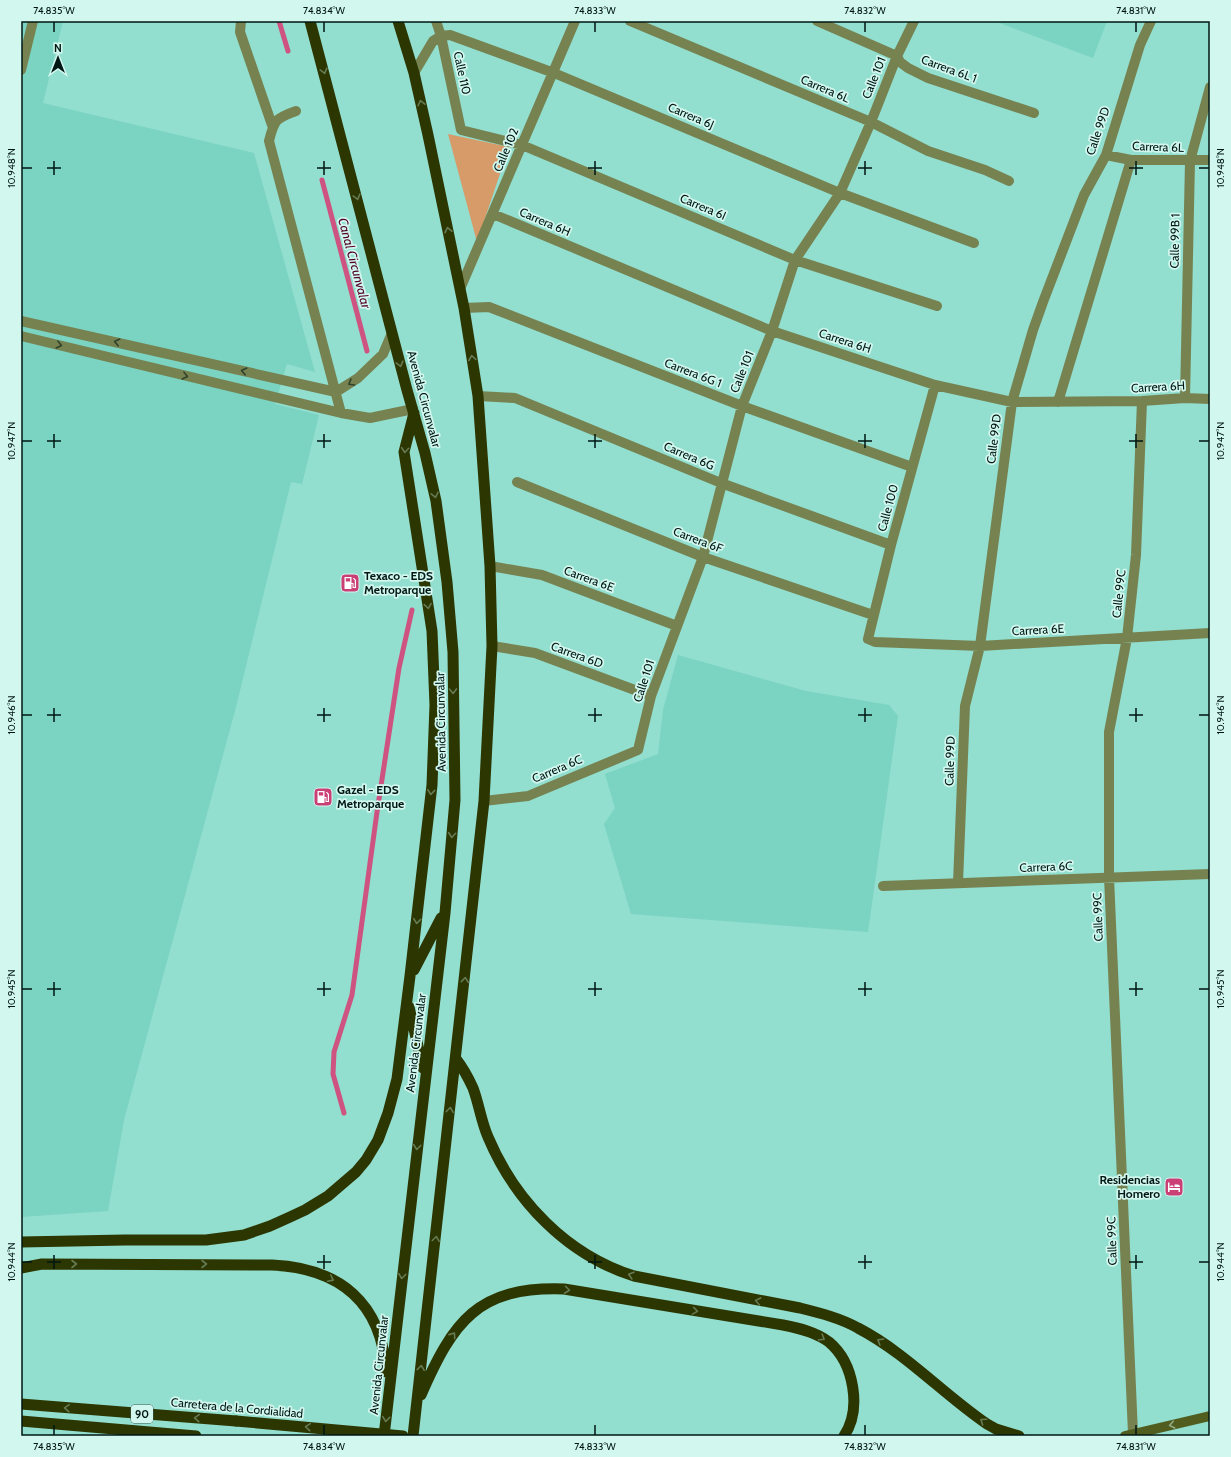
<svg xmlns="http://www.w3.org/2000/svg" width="1231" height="1457" font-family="Cabin,sans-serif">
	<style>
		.built { fill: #7bd3c2 }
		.green { fill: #d79b69 }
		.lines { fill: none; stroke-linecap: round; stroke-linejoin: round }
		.stream { stroke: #ce5380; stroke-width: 5 }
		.minor { stroke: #768351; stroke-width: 10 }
		.secondary { stroke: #505d1e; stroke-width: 10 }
		.trunk { stroke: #2c3601; stroke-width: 11 }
		.trunk-bridge { stroke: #2c3601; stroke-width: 11 }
		.oneway { stroke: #667a54 }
		.oneway2 { stroke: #30422c }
		.oneway3 { stroke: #91aa86 }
		.ticks { fill: none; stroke: #011713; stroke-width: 1.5 }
		.labels { text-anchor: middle; stroke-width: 3.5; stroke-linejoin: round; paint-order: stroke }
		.shield { fill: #d2f7ee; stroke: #405a55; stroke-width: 1 }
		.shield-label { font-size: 11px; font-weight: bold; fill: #011713 }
		.street-label { font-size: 12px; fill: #011713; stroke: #d2f7ee }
		.poi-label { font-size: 12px; font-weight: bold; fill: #011713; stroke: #d2f7ee; text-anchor: start }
		.water-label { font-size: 13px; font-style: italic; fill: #530128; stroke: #d2f7ee }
		.neatline { fill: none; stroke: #011713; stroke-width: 1.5 }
		.ticks-label { font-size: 10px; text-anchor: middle; fill: #011713 }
	</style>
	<rect width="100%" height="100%" fill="#92decf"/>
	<path class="built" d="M21,21h42l-20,82 211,50 61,219 -28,-8 -12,40 44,11 -17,69 -11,-2 -55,225 -112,413 -16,91 -87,6z
		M994,21h113l-14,37z
		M678,655l128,36 83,14 9,11 -30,216 -237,-18 -27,-90 11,-16 -10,-34 53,-20 5,-44z"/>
	<path class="green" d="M448,134l61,13 -32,95z"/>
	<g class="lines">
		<path class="stream" d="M279,21l9,30
			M322,180l45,171
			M344,1113l-11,-39 1,-22 18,-57 25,-183 22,-144 13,-58"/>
		<path class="minor" d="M241,21l-1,11 32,93
			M436,21l5,15 20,94 61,15 273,115 142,46
			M630,21l241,101 57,29 57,19 24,11
			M817,21l80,35 3,6 8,6 20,10 106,35
			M21,70l12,-49
			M414,73l19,-32 8,-5 9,-1 104,38 286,120 134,50
			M296,111c-20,7 -22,9 -27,30l72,272
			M1106,155l25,5h79
			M493,214l279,117 163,54 77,17 130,-1 43,-3 25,1
			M460,289l115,-268
			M464,308l25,-1 253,99 170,61
			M21,321l315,71 22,-14 25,-24 9,-21
			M21,336l320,77 29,5 43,-9
			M935,385l-44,160 -23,94 7,3 105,4 230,-13
			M478,396l37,2 206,85 170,62
			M1185,398l5,-237 20,-74
			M1058,402l73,-242
			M517,482l186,75 170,58
			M490,566l52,9 135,51
			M492,646l43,7 116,43
			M484,801l44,-5 110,-46 13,-54 52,-139 39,-151 30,-75 23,-71 45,-67 31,-71 26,-66 17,-35
			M958,883l7,-177 15,-60 32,-244 21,-72 10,-28 41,-107 22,-40 34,-110 11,-24
			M883,886l327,-12
			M1133,1434l-24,-557v-145l18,-94 9,-83 6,-154"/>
		<path class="secondary" d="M1125,1436l85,-20"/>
		<path class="trunk" d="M310,21l97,369 18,63 11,48 11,81 6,70 2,148 -10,113 -61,523
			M398,21l16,52 14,62 36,173 14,88 12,170 2,80 -8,155 -71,635
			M414,970l27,-52
			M409,1007l14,61
			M456,1059c7,9 12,18 17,29 6,16 8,33 15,49 27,64 79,118 146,139l166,32c20,5 40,10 58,20 48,25 85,66 129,96l9,5 23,7
			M21,1242l104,-2h81l38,-5 26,-9 20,-9 15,-7 23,-14 28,-24 10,-12 12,-20 10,-27 9,-34 13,-103 22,-191 3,-80 -3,-74 -28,-179 10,-39
			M21,1268l21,-4 230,1c68,3 110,38 114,107
			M421,1395c32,-73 56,-109 143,-106l219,36c16,3 33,7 46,17 25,21 33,67 15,94
			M21,1404l215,17
			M21,1421l175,15"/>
		<path class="trunk-bridge" d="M236,1421l167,15"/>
	</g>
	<defs><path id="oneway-chevron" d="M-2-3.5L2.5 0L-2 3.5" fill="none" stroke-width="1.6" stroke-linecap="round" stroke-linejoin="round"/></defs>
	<g class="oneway">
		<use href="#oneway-chevron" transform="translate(324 71) rotate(75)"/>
		<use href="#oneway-chevron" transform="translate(421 103) rotate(-103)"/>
		<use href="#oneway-chevron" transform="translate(357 197) rotate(75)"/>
		<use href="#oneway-chevron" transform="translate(448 230) rotate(-102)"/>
		<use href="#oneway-chevron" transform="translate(472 358) rotate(-99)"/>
		<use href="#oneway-chevron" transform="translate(400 364) rotate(75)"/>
		<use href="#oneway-chevron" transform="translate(405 450) rotate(95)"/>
		<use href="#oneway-chevron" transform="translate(435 495) rotate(77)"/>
		<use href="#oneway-chevron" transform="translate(428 606) rotate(81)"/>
		<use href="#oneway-chevron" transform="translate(453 691) rotate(89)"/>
		<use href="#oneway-chevron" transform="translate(431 792) rotate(96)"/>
		<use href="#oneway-chevron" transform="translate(452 835) rotate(95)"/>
		<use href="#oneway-chevron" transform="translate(417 921) rotate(96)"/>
		<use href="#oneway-chevron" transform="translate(465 980) rotate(-84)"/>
		<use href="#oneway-chevron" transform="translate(450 1110) rotate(-83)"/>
		<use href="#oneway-chevron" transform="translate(417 1147) rotate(97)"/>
		<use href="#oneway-chevron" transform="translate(436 1239) rotate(-83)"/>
		<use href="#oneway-chevron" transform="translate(74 1264)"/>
		<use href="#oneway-chevron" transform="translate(204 1264)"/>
		<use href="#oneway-chevron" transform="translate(631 1275) rotate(-164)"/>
		<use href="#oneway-chevron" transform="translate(402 1276) rotate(97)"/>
		<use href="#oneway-chevron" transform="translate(331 1279) rotate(26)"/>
		<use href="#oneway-chevron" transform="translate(567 1290) rotate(7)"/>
		<use href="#oneway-chevron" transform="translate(758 1301) rotate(-169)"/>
		<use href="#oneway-chevron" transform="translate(695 1311) rotate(9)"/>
		<use href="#oneway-chevron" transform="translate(453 1335) rotate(-55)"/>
		<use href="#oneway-chevron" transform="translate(822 1338) rotate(31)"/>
		<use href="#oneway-chevron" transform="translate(880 1341) rotate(-148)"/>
		<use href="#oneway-chevron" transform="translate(421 1368) rotate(-83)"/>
		<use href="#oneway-chevron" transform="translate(67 1408) rotate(-176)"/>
		<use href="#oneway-chevron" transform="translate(197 1418) rotate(-176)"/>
		<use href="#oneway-chevron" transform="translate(386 1419) rotate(96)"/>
		<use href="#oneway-chevron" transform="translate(983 1421) rotate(-145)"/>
		<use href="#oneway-chevron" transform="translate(308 1427) rotate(-175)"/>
	</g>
	<g class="oneway2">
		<use href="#oneway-chevron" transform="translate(117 342) rotate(-167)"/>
		<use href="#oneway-chevron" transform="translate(59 345) rotate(14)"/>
		<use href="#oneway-chevron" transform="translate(244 371) rotate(-167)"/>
		<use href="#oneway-chevron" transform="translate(185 376) rotate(14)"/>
		<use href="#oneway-chevron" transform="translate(351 383) rotate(150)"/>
	</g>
	<use class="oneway3" href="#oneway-chevron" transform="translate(1172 1425) rotate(167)"/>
	<path class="ticks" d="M54,22v10M324,22v10M595,22v10M865,22v10M1136,22v10M54,161v14M324,161v14M595,161v14M865,161v14M1136,161v14M22,168h10M47,168h14M317,168h14M588,168h14M858,168h14M1129,168h14M1199,168h10M54,434v14M324,434v14M595,434v14M865,434v14M1136,434v14M22,441h10M47,441h14M317,441h14M588,441h14M858,441h14M1129,441h14M1199,441h10M54,708v14M324,708v14M595,708v14M865,708v14M1136,708v14M22,715h10M47,715h14M317,715h14M588,715h14M858,715h14M1129,715h14M1199,715h10M54,982v14M324,982v14M595,982v14M865,982v14M1136,982v14M22,989h10M47,989h14M317,989h14M588,989h14M858,989h14M1129,989h14M1199,989h10M54,1255v14M324,1255v14M595,1255v14M865,1255v14M1136,1255v14M22,1262h10M47,1262h14M317,1262h14M588,1262h14M858,1262h14M1129,1262h14M1199,1262h10M54,1425v10M324,1425v10M595,1425v10M865,1425v10M1136,1425v10"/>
	<defs>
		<symbol id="fuel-square" viewBox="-11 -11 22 22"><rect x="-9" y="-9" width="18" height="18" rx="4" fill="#c93f76" stroke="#d2f7ee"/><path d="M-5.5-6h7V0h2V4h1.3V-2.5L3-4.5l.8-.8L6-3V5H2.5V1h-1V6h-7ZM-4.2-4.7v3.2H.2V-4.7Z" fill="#fff"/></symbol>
		<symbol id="hotel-square" viewBox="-11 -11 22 22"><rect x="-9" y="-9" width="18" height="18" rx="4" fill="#c93f76" stroke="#d2f7ee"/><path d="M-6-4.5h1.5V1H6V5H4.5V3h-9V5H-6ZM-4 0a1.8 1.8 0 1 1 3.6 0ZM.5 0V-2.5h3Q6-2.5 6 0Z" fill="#fff"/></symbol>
	</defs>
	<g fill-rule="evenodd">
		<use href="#fuel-square" x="339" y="572" width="22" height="22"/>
		<use href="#fuel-square" x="312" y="786" width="22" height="22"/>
		<use href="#hotel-square" x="1163" y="1176" width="22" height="22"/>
	</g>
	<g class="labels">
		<rect class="shield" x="131" y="1405" width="22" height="18" rx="3"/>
		<g class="shield-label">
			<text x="142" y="1418">90</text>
		</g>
		<g class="street-label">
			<text transform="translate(949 69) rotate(20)" y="4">Carrera 6L 1</text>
			<text transform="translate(462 73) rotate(78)" y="4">Calle 110</text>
			<text transform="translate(874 78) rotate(-68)" y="4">Calle 101</text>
			<text transform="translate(825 89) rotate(23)" y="4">Carrera 6L</text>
			<text transform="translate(691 116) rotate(23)" y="4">Carrera 6J</text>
			<text transform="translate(1098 131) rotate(-71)" y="4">Calle 99D</text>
			<text transform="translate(1158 147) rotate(2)" y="4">Carrera 6L</text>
			<text transform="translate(506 150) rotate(-67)" y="4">Calle 102</text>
			<text transform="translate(703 207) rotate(23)" y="4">Carrera 6I</text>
			<text transform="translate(545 222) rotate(23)" y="4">Carrera 6H</text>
			<text transform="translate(1175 241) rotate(-89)" y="4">Calle 99B 1</text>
			<text transform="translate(845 341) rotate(18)" y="4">Carrera 6H</text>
			<text transform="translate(742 372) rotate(-68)" y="4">Calle 101</text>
			<text transform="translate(693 373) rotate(21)" y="4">Carrera 6G 1</text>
			<text transform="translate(1158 387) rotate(-3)" y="4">Carrera 6H</text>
			<text transform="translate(424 399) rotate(75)" y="4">Avenida Circunvalar</text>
			<text transform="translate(994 439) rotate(-83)" y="4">Calle 99D</text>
			<text transform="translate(689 456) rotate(23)" y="4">Carrera 6G</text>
			<text transform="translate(888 508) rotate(-75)" y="4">Calle 100</text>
			<text transform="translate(698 540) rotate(21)" y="4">Carrera 6F</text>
			<text transform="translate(589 579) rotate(20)" y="4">Carrera 6E</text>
			<text transform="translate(1119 594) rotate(-84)" y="4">Calle 99C</text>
			<text transform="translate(1038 630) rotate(-3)" y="4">Carrera 6E</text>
			<text transform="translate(577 655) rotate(20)" y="4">Carrera 6D</text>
			<text transform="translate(644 681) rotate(-72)" y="4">Calle 101</text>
			<text transform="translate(441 722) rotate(-91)" y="4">Avenida Circunvalar</text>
			<text transform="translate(950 761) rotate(-88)" y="4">Calle 99D</text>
			<text transform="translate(557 769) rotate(-23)" y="4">Carrera 6C</text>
			<text transform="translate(1046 867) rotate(-2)" y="4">Carrera 6C</text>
			<text transform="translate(1098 917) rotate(-92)" y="4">Calle 99C</text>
			<text transform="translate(416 1043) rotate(-83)" y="4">Avenida Circunvalar</text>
			<text transform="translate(1112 1241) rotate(-92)" y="4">Calle 99C</text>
			<text transform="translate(379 1365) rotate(-84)" y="4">Avenida Circunvalar</text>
			<text transform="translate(237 1408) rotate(5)" y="4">Carretera de la Cordialidad</text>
		</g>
		<g class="poi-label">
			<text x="364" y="580">Texaco - EDS<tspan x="364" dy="14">Metroparque</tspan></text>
			<text x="337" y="794">Gazel - EDS<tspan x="337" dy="14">Metroparque</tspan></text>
			<text x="1160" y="1184" text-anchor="end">Residencias<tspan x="1160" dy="14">Homero</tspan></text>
		</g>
		<g class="water-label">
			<text transform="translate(355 263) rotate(75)" y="5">Canal Circunvalar</text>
		</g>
	</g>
	<rect width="1231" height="1457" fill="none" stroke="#d2f7ee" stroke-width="44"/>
	<g transform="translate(58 58)" stroke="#d2f7ee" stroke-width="3" paint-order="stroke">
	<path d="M0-3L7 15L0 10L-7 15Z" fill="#011713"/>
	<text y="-6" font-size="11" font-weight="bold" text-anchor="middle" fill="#011713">N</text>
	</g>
	<rect x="22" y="22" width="1187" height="1413" class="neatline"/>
	<g class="ticks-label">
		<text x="54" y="14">74.835°W</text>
		<text x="324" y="14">74.834°W</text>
		<text x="595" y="14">74.833°W</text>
		<text x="865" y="14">74.832°W</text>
		<text x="1136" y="14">74.831°W</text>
		<text transform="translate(11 168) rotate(-90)" y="4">10.948°N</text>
		<text transform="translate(1220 168) rotate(-90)" y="4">10.948°N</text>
		<text transform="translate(11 441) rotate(-90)" y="4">10.947°N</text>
		<text transform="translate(1220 441) rotate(-90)" y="4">10.947°N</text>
		<text transform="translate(11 715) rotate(-90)" y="4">10.946°N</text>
		<text transform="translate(1220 715) rotate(-90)" y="4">10.946°N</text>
		<text transform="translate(11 989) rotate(-90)" y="4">10.945°N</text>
		<text transform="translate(1220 989) rotate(-90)" y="4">10.945°N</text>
		<text transform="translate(11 1262) rotate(-90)" y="4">10.944°N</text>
		<text transform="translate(1220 1262) rotate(-90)" y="4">10.944°N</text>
		<text x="54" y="1450">74.835°W</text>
		<text x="324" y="1450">74.834°W</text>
		<text x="595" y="1450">74.833°W</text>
		<text x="865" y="1450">74.832°W</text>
		<text x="1136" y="1450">74.831°W</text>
	</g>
</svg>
